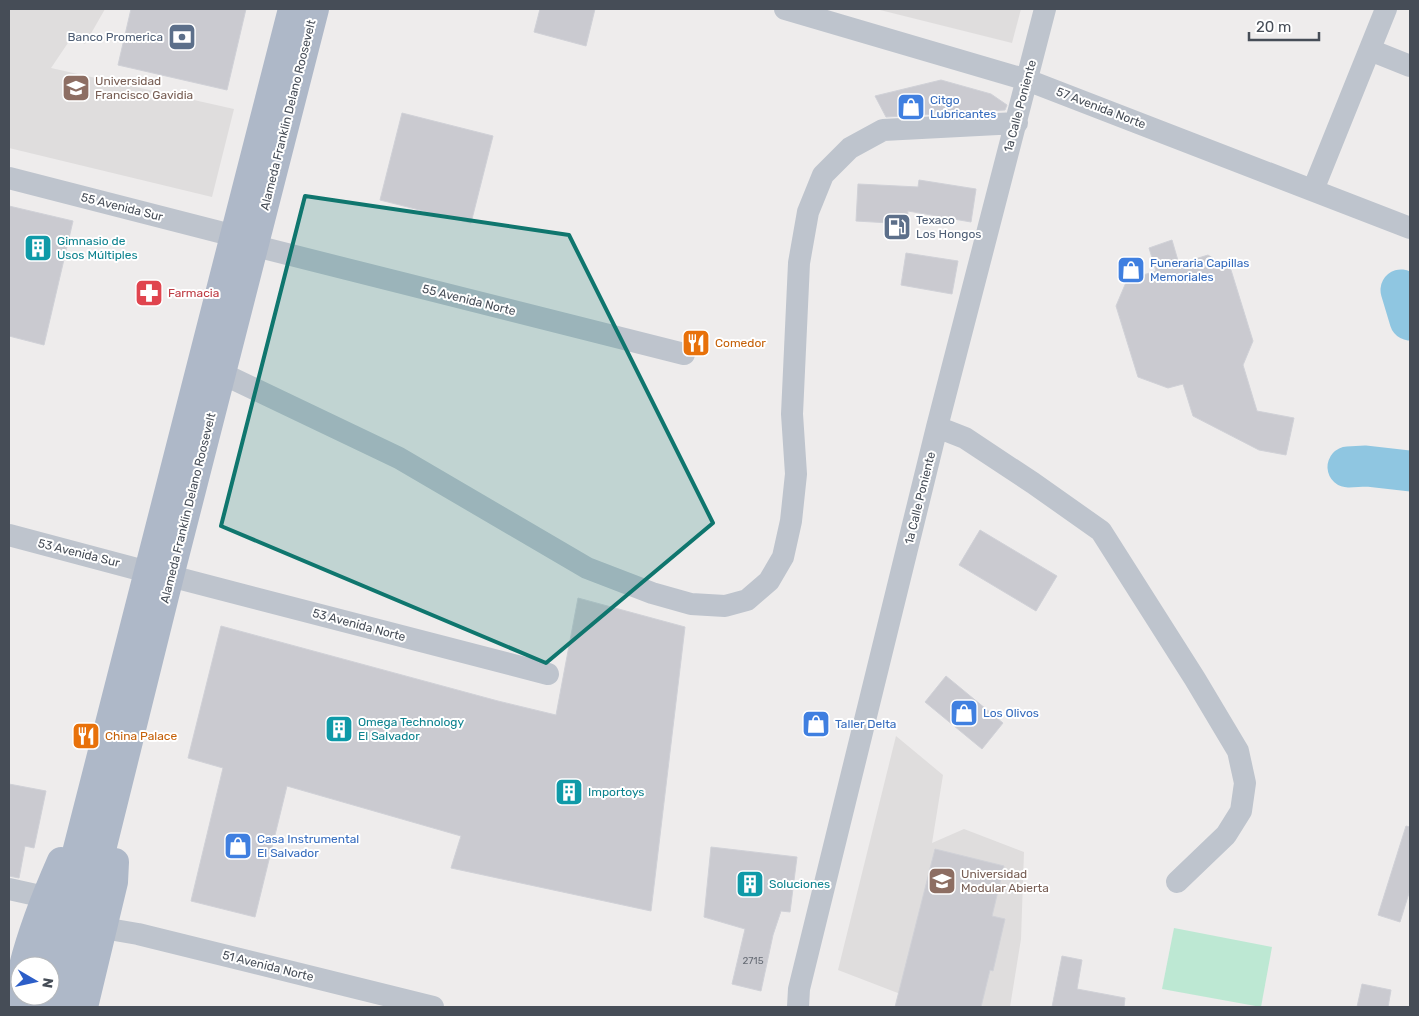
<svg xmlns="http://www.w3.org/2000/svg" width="1419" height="1016" font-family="Rubik,sans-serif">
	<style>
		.education { fill: #dfdddd }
		.green { fill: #bde8d3 }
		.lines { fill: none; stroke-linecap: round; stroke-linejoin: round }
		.river { stroke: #8fc6e1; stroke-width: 41 }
		.building { fill: #cacad0; stroke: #d0d1d7 }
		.minor { stroke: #bec4cd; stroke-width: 22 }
		.major { stroke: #aeb8c8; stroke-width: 28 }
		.marked { fill: #0f766e; fill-opacity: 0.2; stroke: #0f766e; stroke-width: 4; stroke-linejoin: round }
		.labels { text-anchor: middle; stroke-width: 4; stroke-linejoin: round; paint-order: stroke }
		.number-label { font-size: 10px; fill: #676c75 }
		.service-label { font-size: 12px; fill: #4e5e75; stroke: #fff; text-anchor: end }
		.education-label { font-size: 12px; fill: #785e54; stroke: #fff; text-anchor: start }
		.shop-label { font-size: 12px; fill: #366cbe; stroke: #fff; text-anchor: start }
		.street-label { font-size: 12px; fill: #464d57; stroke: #fff }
		.culture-label { font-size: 12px; fill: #0d838f; stroke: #fff; text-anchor: start }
		.health-label { font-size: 12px; fill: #be3a42; stroke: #fff; text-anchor: start }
		.food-label { font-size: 12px; fill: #c56008; stroke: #fff; text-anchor: start }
	</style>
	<rect width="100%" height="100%" fill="#eeecec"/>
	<path class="education" d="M9,9h96l-20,35 -13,-7 -21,31 183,41 -22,88 -203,-49z
		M876,9h145l-9,34z
		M896,736l47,39 -11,68 32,-14 60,23 -3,87 -11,68h-61l-46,-12 -65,-25z"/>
	<path class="green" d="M1174,928l98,19 -11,60 -99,-18z"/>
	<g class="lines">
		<path class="river" d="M1401,290l9,30
			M1348,467l18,-1 44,5"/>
	</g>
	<path class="building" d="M131,9h115l-19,81 -109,-25z
		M540,9h55l-9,37 -52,-14z
		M941,80l50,14 16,11 -2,5 -119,7 -11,-21z
		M402,113l91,23 -22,87 -91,-23z
		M919,180l57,9 -5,33 -63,-11 -1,13 -51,-3 2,-37 60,3z
		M9,206l64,15 -29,124 -35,-9z
		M1172,240l7,24 29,-9 23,15 22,71 -10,24 14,46 37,7 -8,37 -27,-5 -66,-34 -10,-32 -15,4 -30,-11 -22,-71 11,-26 29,-9 -7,-23z
		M906,253l52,8 -6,33 -51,-9z
		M980,530l77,46 -21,35 -77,-46z
		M578,598l107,29 -34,284 -200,-43 10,-32 -174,-50 -32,131 -64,-16 32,-133 -35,-10 33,-132 277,75 58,14z
		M946,676l57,47 -21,26 -57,-47z
		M9,784l37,7 -12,57 -9,-2 -6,32 -10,-2z
		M1406,826l4,1v63l-10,32 -22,-7z
		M711,847l86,10 -7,55 -9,-1 -8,24 -12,56 -29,-7 13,-55 -41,-12z
		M935,849l69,17 -12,50 13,3 -12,52 -3,-1 -9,37h-86z
		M1062,956l20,4 -5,29 48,9 -1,9h-72z
		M1362,984l29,6 -3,17h-31z"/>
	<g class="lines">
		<path class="minor" d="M785,9l242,71 383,148
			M1370,50l40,16
			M9,178l226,58
			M1313,190l73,-181
			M255,246l429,108
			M223,374l176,84 188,110 65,25 39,11 34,2 22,-6 22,-19 14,-24 8,-36 5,-47 -4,-60 7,-151 9,-51 15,-37 27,-27 33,-18 134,-7
			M937,427l28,11 68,45 68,48 94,148 43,72 7,32 -4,28 -15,24 -49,47
			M9,535l139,37
			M170,576l378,98
			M9,889l36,8
			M103,928l35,6 295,73
			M798,1007l1,-18 138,-562 108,-418"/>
		<path class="major" d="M23,966c9,-36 23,-71 38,-105
			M47,966l245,-957
			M12,1007l8,-31
			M36,1007l3,-11
			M63,1007l107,-431 145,-567
			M84,1007l30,-125 1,-20"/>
	</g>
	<path class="marked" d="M305,196l264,39 144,288 -167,140 -325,-137z"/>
	<defs>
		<symbol id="bank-square" viewBox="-11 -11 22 22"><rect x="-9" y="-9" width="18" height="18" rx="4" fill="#5c6f8a" stroke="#fff"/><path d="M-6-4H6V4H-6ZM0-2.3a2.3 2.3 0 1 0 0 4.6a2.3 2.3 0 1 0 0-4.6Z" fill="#fff"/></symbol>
		<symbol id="university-square" viewBox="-11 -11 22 22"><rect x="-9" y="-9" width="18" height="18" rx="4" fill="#8d6e63" stroke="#fff"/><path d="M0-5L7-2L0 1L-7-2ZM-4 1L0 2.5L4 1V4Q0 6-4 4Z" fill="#fff"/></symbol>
		<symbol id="shop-square" viewBox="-11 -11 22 22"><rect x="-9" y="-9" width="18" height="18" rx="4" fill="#3f7fe0" stroke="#fff"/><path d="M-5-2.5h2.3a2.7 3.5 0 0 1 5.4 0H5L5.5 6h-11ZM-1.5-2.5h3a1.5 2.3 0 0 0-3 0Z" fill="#fff"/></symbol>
		<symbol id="fuel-square" viewBox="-11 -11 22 22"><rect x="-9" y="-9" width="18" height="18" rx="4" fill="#5c6f8a" stroke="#fff"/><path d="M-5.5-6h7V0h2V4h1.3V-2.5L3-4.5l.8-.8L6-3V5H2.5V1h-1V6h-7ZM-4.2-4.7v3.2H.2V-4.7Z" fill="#fff"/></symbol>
		<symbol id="building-square" viewBox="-11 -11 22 22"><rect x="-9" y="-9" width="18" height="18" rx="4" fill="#0f9aa8" stroke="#fff"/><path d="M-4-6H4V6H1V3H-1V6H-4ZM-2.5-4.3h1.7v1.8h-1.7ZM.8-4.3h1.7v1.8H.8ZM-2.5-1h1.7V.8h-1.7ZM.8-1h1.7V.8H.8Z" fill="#fff"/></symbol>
		<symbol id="pharmacy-square" viewBox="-11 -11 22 22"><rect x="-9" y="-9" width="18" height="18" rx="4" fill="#e0444e" stroke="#fff"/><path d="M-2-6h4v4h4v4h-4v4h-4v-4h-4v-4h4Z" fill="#fff"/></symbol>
		<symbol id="restaurant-square" viewBox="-11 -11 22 22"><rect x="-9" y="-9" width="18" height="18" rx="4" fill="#e8710a" stroke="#fff"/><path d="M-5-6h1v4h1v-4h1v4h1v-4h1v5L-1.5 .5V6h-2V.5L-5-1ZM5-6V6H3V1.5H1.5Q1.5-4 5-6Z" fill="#fff"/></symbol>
	</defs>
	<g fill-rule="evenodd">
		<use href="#bank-square" x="166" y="21" width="32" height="32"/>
		<use href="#university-square" x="60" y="72" width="32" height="32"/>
		<use href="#shop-square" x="895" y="91" width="32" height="32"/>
		<use href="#fuel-square" x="881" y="211" width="32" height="32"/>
		<use href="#building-square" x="22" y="232" width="32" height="32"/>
		<use href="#shop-square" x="1115" y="254" width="32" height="32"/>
		<use href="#pharmacy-square" x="133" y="277" width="32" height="32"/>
		<use href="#restaurant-square" x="680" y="327" width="32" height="32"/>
		<use href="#shop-square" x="948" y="697" width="32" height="32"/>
		<use href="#shop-square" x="800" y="708" width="32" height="32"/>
		<use href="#building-square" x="323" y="713" width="32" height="32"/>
		<use href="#restaurant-square" x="70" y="720" width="32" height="32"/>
		<use href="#building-square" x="553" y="776" width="32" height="32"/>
		<use href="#shop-square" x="222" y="830" width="32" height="32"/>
		<use href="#university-square" x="926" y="865" width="32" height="32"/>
		<use href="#building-square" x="734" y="868" width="32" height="32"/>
	</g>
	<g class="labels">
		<g class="number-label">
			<text x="753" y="964">2715</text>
		</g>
		<g class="service-label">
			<text x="163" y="41">Banco Promerica</text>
			<text x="916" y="224" text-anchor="start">Texaco<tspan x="916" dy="14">Los Hongos</tspan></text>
		</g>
		<g class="education-label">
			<text x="95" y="85">Universidad<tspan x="95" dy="14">Francisco Gavidia</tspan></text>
			<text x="961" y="878">Universidad<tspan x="961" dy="14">Modular Abierta</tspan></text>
		</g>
		<g class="shop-label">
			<text x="930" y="104">Citgo<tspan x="930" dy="14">Lubricantes</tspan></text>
			<text x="1150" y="267">Funeraria Capillas<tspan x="1150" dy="14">Memoriales</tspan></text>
			<text x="983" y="717">Los Olivos</text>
			<text x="835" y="728">Taller Delta</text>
			<text x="257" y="843">Casa Instrumental<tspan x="257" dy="14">El Salvador</tspan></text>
		</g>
		<g class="street-label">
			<text transform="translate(1020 106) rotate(-75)" y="4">1a Calle Poniente</text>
			<text transform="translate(1101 108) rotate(21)" y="4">57 Avenida Norte</text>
			<text transform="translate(288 115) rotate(-76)" y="4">Alameda Franklin Delano Roosevelt</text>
			<text transform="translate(122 207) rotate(14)" y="4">55 Avenida Sur</text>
			<text transform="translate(469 300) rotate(14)" y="4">55 Avenida Norte</text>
			<text transform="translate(920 498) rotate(-76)" y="4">1a Calle Poniente</text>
			<text transform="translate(188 508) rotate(-76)" y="4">Alameda Franklin Delano Roosevelt</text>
			<text transform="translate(79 553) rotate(14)" y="4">53 Avenida Sur</text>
			<text transform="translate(359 625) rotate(15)" y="4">53 Avenida Norte</text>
			<text transform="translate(268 966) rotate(14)" y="4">51 Avenida Norte</text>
		</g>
		<g class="culture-label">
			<text x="57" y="245">Gimnasio de<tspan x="57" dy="14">Usos Múltiples</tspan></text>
			<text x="358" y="726">Omega Technology<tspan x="358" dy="14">El Salvador</tspan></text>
			<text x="588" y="796">Importoys</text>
			<text x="769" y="888">Soluciones</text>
		</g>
		<g class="health-label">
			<text x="168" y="297">Farmacia</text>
		</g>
		<g class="food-label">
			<text x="715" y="347">Comedor</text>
			<text x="105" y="740">China Palace</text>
		</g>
	</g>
	<rect width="1419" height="1016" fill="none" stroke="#464d57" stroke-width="20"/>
	<g transform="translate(35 981) rotate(99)"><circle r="24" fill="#ffffff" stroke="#b5b8bc"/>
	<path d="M0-4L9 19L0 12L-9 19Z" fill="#2c5ec8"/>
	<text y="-8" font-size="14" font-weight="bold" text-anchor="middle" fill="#464d57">N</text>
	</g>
	<path d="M1249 32v8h70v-8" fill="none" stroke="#464d57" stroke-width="2.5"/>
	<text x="1256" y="32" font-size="15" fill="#464d57" stroke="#ffffff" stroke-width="4" paint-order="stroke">20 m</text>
</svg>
